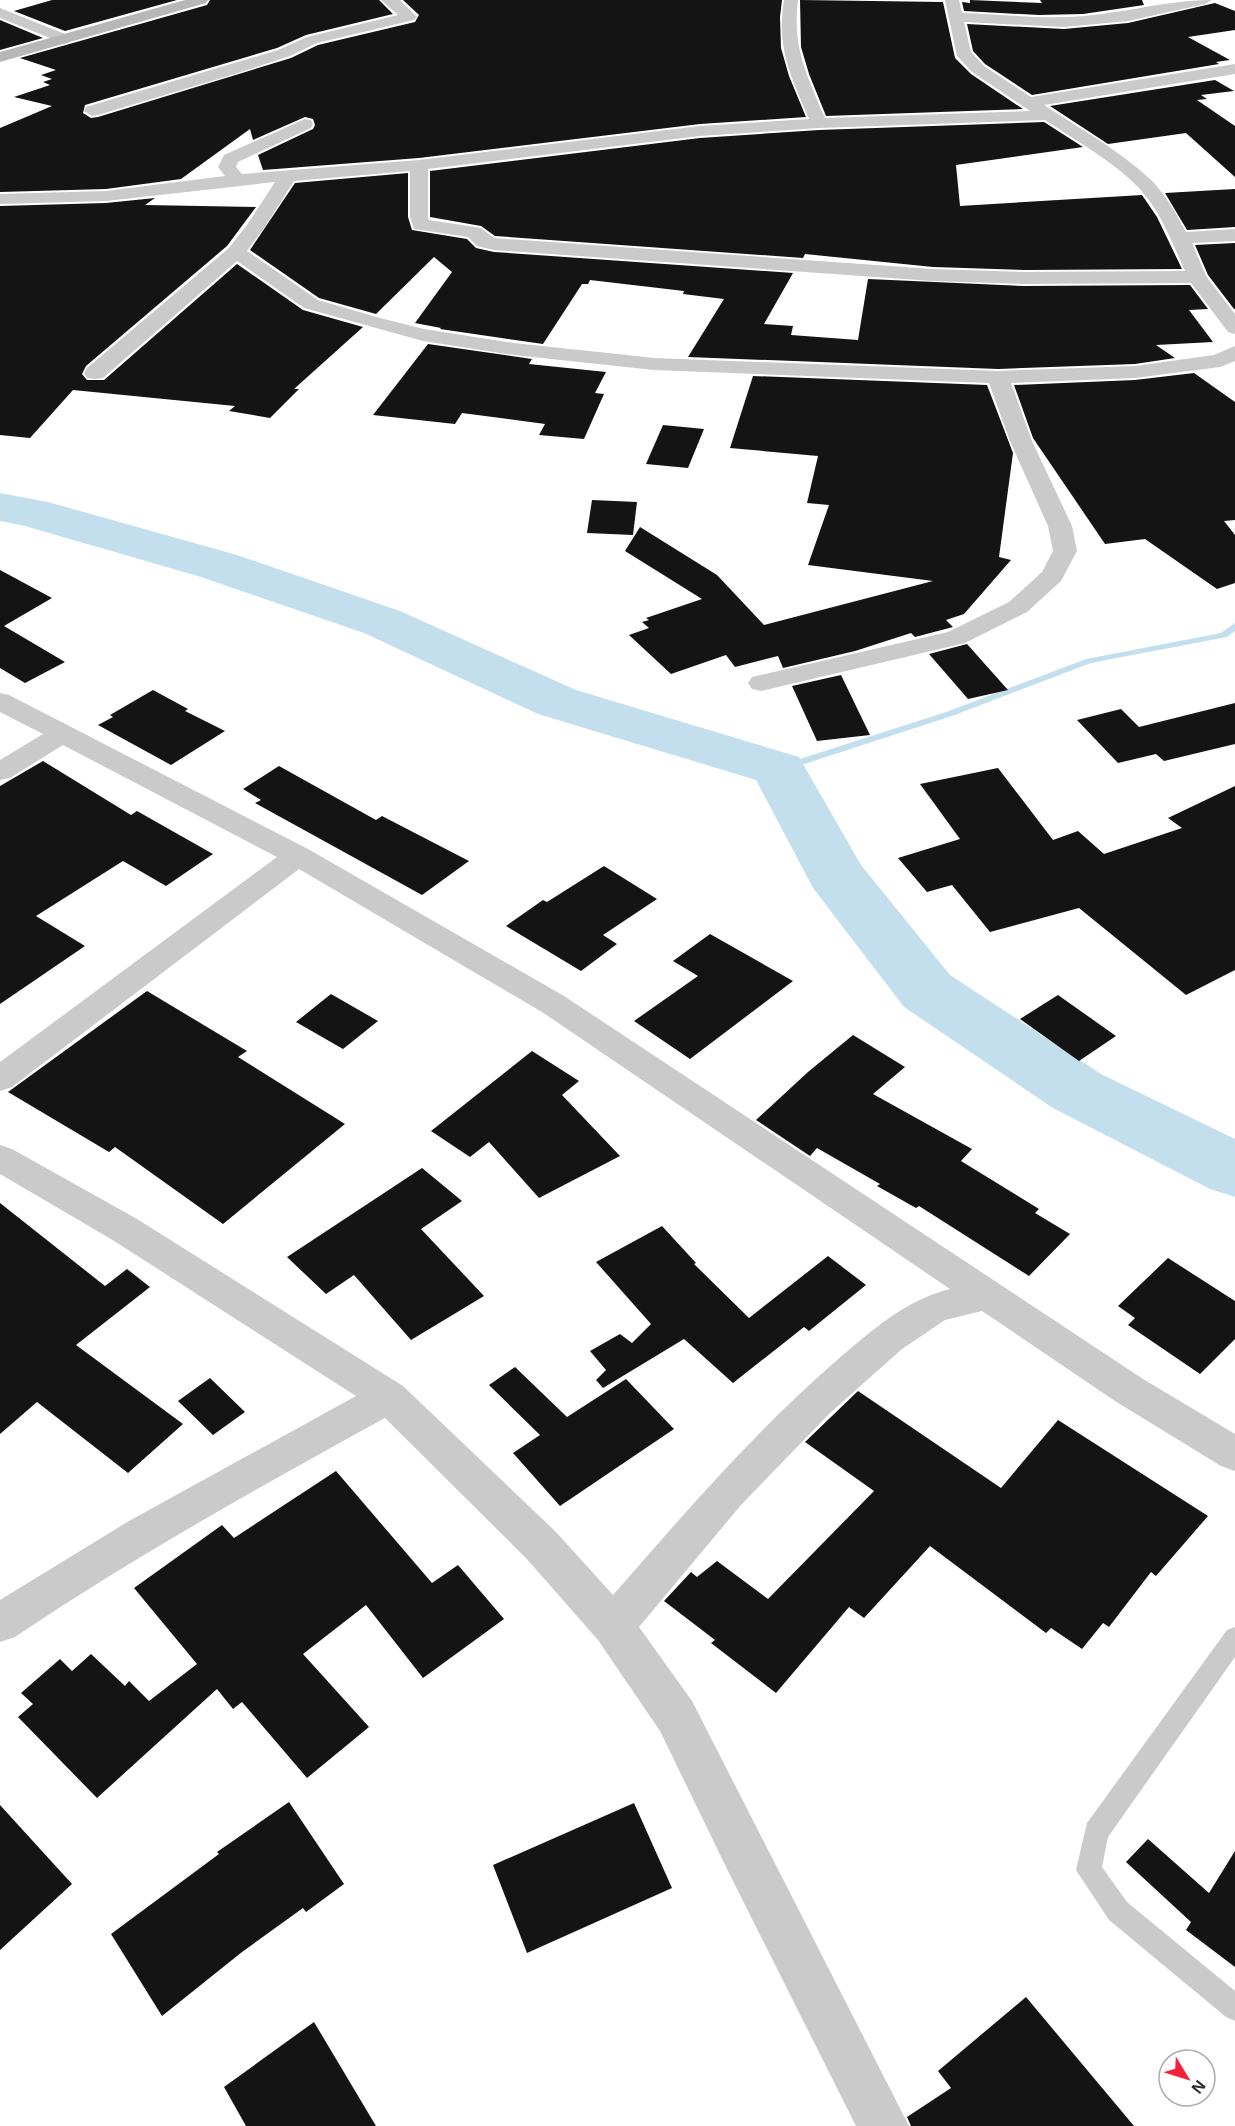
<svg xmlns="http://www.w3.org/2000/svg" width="1235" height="2126" font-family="Arial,sans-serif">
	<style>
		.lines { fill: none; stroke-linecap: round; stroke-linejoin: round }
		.stream { fill: #c3dfed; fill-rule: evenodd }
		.river { fill: #c3dfed; fill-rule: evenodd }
		.building { fill: #141414 }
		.service { fill: #cacaca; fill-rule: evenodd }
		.minor { fill: #cacaca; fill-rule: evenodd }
		.secondary { fill: #b7b7b7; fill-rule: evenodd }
	</style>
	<rect width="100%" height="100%" fill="#fff"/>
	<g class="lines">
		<path class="stream" d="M1235,623v8l-8,6 -136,26 -139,53 -169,55h-8l-1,-2 1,-2 171,-55 140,-53 135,-26z"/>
		<path class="river" d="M0,493l48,9 189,53 163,56 176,79 223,67 62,108 89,110 151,99 134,65v58l-25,-8 -157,-81 -149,-101 -91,-119 -57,-108 -218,-66 -174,-81 -163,-56 -176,-51 -25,-5z"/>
	</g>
	<path class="building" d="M52,0h125l-112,31 -51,-20z
		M210,0h169l14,14 -87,21 -29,13 -192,57 -2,8 8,5 7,-1 193,-59 27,-13 97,-23 4,-7 -16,-15h379l-2,17 1,31 8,28 17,41 -106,7 -281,34 -156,12 -5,-15 55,-26 2,-4 -2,-6 -8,-2 -52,23 -3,-11 -69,50 -75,10 -106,3v-64l52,-22 -38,-9 36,-12 -7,-3 9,-3 -11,-4 15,-5 -36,-12 187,-53z
		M800,0l143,2 12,56 16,16 52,35 -197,7 -17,-42 -8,-27z
		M970,0l72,3 -2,-3h102l2,5 -61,9 -44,1 -75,-4 -2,-9 8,1z
		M1215,3l20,8v19l-47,7 42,23 -14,2 3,2 -187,31 -47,-31 -12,-13 -6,-27 97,5 64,-6z
		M0,20l43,18 -43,12z
		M1215,80l19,11 -33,4 6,4 -10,1 38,26v51l-49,-44 -78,11 -58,-38z
		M1044,122l39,25 -127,18 4,41 182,-11 15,22 25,52 -158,1 -91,-3 -128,-13 -2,4 -308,-22 -14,-10 -51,-9v-46l270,-33 119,-8z
		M408,173v44l4,13 55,9 9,9 18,4 299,21 -29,51 29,2 -2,9 67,5 10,-61 156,7 166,-1 18,24 -19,1 24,32 -57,3 19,13 -40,6 -137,5 -310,-12 36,-58 -41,-5 1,-3 -94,-11 -2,4h-6l-39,60 -103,-15 1,-1 -26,-5 37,-51 -18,-15 -58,57 -57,-16 -69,-48 45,-67z
		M1235,189v38l-48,3 -22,-37z
		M155,198l-10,7 111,2 -29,39 -141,120 -4,8 5,6h17l133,-116 66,46 60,17 -69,62h5l-29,29 -41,-7 6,-5 -162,-16 -43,48 -30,-3v-229l106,-3z
		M1235,243v66h-1l-26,-34 -13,-30z
		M428,344l104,15 -3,5 77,8 -11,21 9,1 -20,45 -45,-4 6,-11 -83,-11 -7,11 -82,-9z
		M1194,373l41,29v118l-11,1 11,14v48l-18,6 -72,-50 -40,5 -72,-106 -19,-53 121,-5z
		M753,376l234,9 26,68 -14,104 12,3 -47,54 -18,6 7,7 -38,10 -4,-4 -56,18 -72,17 -5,-12 -43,11 -9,-12 -55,19 -42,-39 20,-7 -7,-6 7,-2 -3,-2 56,-19 -77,-48 15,-24 77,48 47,50 169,-44 -125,-16 21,-60 -22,-2 11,-47 -88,-8z
		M663,425l41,4 -16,39 -42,-4z
		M592,500l45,2 -4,33 -46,-2z
		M0,570l52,28 -48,28 61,36 -40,21 -25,-15z
		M967,644l41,46 -40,9 -39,-45z
		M841,675l29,60 -53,6 -25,-55z
		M153,690l35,19 -3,2 40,20 -54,34 -73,-40 15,-8 -3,-2z
		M1235,703v41l-71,17 -8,-7 -38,9 -41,-43 44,-11 18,18z
		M43,761l88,54 6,-4 76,43 -47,32 -43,-25 -87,55 49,30 -85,58v-218z
		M279,766l97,54 6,-4 87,45 -47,34 -167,-92 6,-3 -18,-11z
		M998,768l55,72 25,-9 26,23 78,-26 -14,-10 67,-32v184l-49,25 -107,-87 -89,24 -38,-47 -25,7 -29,-34 62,-19 -40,-55z
		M604,866l53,33 -54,36 14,9 -36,27 -75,-45 37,-26 4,2z
		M710,934l83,47 -103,78 -56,-38 64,-45 -25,-15z
		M147,991l100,60 -9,6 107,67 -122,100 -108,-77 -6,5 -101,-60z
		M331,994l47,27 -35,28 -47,-27z
		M1058,995l58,41 -37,25 -59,-42z
		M853,1035l52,32 -32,27 99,55 -11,12 78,48 -4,4 35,21 -41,42 -110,-70 -3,2 -39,-22 3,-2 -63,-36 -7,8 -54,-36 52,-48z
		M532,1051l47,30 -17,14 58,61 -81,42 -50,-56 -19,15 -39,-26z
		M422,1168l40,33 -41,28 63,67 -73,44 -57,-65 -28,19 -39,-37z
		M0,1203l105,83 22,-17 23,18 -74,58 107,79 -55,49 -91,-71 -37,32z
		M662,1226l34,37 -2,1 55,54 79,-62 38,29 -57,46 -5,-4 -71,56 -49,-44 -81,49 -7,-8 10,-10 -16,-19 30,-17 12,9 19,-19 -55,-62z
		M1168,1258l67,43v38l-35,35 -72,-49 7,-7 -17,-12z
		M515,1367l52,50 59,-38 48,50 -114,77 -47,-53 27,-18 -51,-50z
		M210,1378l35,34 -32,23 -35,-34z
		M858,1391l143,97 57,-68 150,96 -52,60 -5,-4 -42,55 -6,-4 -21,26 -31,-21 -5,5 -116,-87 -66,72 -15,-11 -73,86 -65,-50 4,-3 -51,-39 27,-29 6,5 20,-16 51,38 106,-108 -69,-49z
		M336,1471l96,112 26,-18 46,54 -81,59 -57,-73 -63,49 66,73 -62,51 -65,-76 -9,7 -16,-20 -120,109 -79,-81 15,-13 -12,-11 39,-34 12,12 19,-17 34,32 4,-5 20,20 48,-37 -63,-76 88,-63 12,13z
		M289,1802l55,82 -38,28 -3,-4 -61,44 -80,64 -51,-82 108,-80 -2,-2z
		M634,1803l38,85 -145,65 -34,-88z
		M0,1805l72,79 -72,66z
		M1148,1839l61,54 26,-42v116l-49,-37 5,-8 -65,-60z
		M1026,1997l108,129h-223l-4,-9 44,-29 -13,-17z
		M314,2022l62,104h-130l-22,-39z"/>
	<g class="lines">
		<path class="service" d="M1235,1627v30l-127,180 -6,30 25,35 108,89v30l-9,-4 -117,-97 -33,-50 11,-47 140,-193z"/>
		<path class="minor" d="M381,0h19l17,17 -3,3 -97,23 -27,13 -52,17 -140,42 -6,1 -8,-5 2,-4 192,-57 29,-13 91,-22z
			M784,0h14c-6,48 9,75 27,118l205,-7 -58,-39 -15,-16 -12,-56h14l3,13c34,1 69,5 103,4 50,-1 98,-17 147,-17l-7,4 -77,17 -64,6 -100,-5 7,30 13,14 47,31 204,-33v10l-191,31c35,23 75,45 106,74 15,14 26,35 36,53l49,-3v12l-43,2 14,33 29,38v20l-7,-2 -37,-49 -167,1 -91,-3 -439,-31 -17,-4 -9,-9 -54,-8 -4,-12v-46l-116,10 -30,47 -17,23 71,49 62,18 44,11 90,14 140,15 344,13 137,-5 79,-11 21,-9v15l-15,6 -85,11 -124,5 21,58 40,85 5,25 -16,30 -34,31 -62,31 -204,48 -9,-2 -4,-6 4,-6 196,-45 61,-30 33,-30 11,-21 -5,-25 -38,-85 -21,-58 -335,-13 -140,-15 -91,-14 -119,-33 -67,-47 -134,117 -8,1 -8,-1 -3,-5 3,-5 142,-120 18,-23 28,-43 -169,19 -106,3v-10l106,-3 119,-15 -7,-9 6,-12 81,-36 6,1 2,4 -2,4 -73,34 -2,5 6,7 177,-14 281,-34 109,-7c-18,-43 -33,-71 -25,-119zM1045,120c30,20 68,41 93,67 22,23 34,55 47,84l-161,1 -91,-3 -439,-31 -13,-10 -52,-8 -1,-3v-48l272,-33 119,-8z
			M0,8l70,28 3,3 -8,5 -65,-26z
			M0,693l9,2 299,154 256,147 579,383 92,55v37l-14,-5 -106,-65 -133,-90 -37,9 -43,29 -72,64 -89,92 -102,122 53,74 217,425h-53l-128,-255 -68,-140 -62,-91 -72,-82 -141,-140c-126,69 -251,139 -370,219l-15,5v-42l129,-79 227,-125 -245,-157 -111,-65v-29l12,4 125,70 266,167 153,146 57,63c71,-81 141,-163 223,-234 35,-30 69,-61 114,-72l-408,-277 -243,-143 -287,218 -12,4v-29l277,-205 -214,-112 -53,33 -10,2v-20l43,-26 -43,-22z"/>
		<path class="secondary" d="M185,0h23l-2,3 -206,59v-10z"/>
	</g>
	<g transform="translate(1187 2078) rotate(128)"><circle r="28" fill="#ffffff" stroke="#ababab" stroke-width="1.5"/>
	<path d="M0-4.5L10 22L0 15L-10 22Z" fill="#f32038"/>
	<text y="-9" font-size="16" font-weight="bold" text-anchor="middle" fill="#2d2d2d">N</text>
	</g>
</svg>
